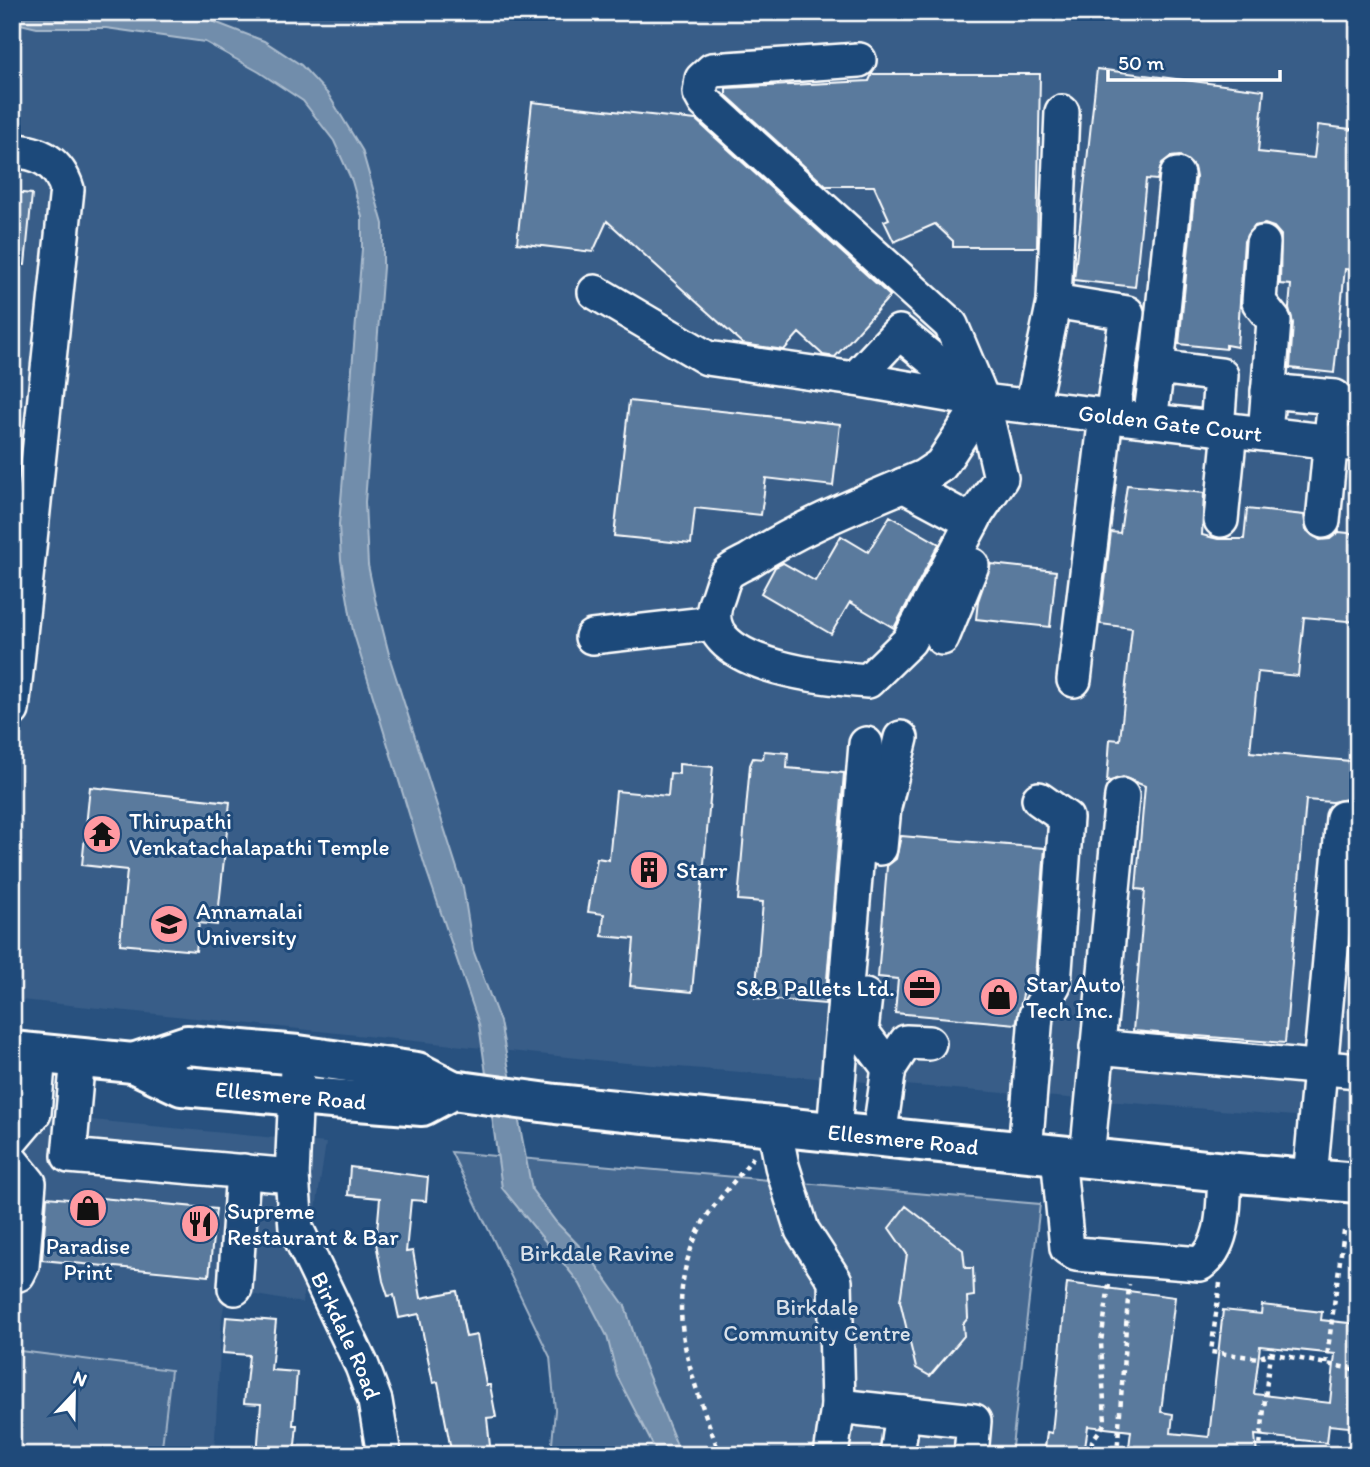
<svg xmlns="http://www.w3.org/2000/svg" width="1370" height="1467" font-family="Itim,sans-serif">
	<style>
		.built { fill: #375d88 }
		.green { fill: #446890; stroke: #a2b4c8; stroke-width: 2 }
		.water { fill: #718dab; stroke: #aabbcd; stroke-width: 2 }
		.building { fill: #5a7a9d; stroke: #fff; stroke-width: 2; fill-rule: evenodd }
		.lines { fill: none; stroke-linecap: round; stroke-linejoin: round }
		.minor-casing { stroke: #fff; stroke-width: 38 }
		.major-casing { stroke: #fff; stroke-width: 44 }
		.path { stroke: #fff; stroke-width: 4.5; stroke-dasharray: 5 5; stroke-linecap: butt }
		.minor { stroke: #1f4a7a; stroke-width: 33 }
		.major { stroke: #1f4a7a; stroke-width: 38 }
		.labels { text-anchor: middle; stroke-width: 6; stroke-linejoin: round; paint-order: stroke }
		.street-label { font-size: 23px; fill: #fff; stroke: #1f4a7a }
		.poi-label { font-size: 23px; fill: #fff; stroke: #1f4a7a; text-anchor: start }
		.park-label { font-size: 23px; fill: #dae1e9; stroke: #1f4a7a }
	</style>
	<rect width="100%" height="100%" fill="#28517f"/>
	<filter id="ink" filterUnits="userSpaceOnUse"><feTurbulence type="fractalNoise" baseFrequency=".0143" numOctaves="2"/><feDisplacementMap in="SourceGraphic" scale="14" xChannelSelector="R" yChannelSelector="G"/><feConvolveMatrix kernelMatrix="1 2 1 2 8 2 1 2 1" color-interpolation-filters="sRGB"/></filter>
	<g filter="url(#ink)">
		<path class="built" d="M12,12h1346v1109l-743,-59 -603,-63z
			M12,1112l314,31 -24,160 -75,-13 -5,27 -8,138h-202z"/>
		<path class="green" d="M451,1152l589,52 -29,251h-460l4,-45 -5,-53z
			M12,1350l159,20 -10,85h-149z"/>
		<path class="water" d="M12,12h162l38,9 52,20 37,24 27,29 34,56 21,74v43l-18,235 3,63 7,34 16,63 72,225 10,63 27,72 32,168 24,32 35,36 34,48 17,54 39,95h-23l-41,-79 -10,-40 -27,-52 -78,-96 -23,-164 -54,-158 -72,-235 -12,-71 -2,-35 23,-276v-32l-10,-36 -18,-40 -31,-40 -44,-29 -54,-30 -99,-14h-69l-25,-6z"/>
		<path class="building" d="M1097,69l167,21 -6,62 56,6 4,-33 40,5v123l-2,17 -11,-1 -11,104 -44,-5 3,-45 -4,-15 2,-23 -11,-1 1,-49 -7,-8 -9,-3 -11,2 -10,15 -7,106 -11,-2v4l-47,-5 17,-167 -2,-10 -14,-11 -10,1 -8,6 -5,17 -11,-1 -11,108 -61,-7z
			M872,74h168l-3,173h-84v-6l-18,-17 -41,18 -10,-21 5,-2 -15,-33h-48l-100,-91v-7l143,-7z
			M532,102l164,18 194,176 -55,61 -12,-2 -24,-22 -15,17 -41,-6 -136,-123 -14,31 -76,-9z
			M12,192l20,2 -7,71 -13,-1z
			M629,401l211,23 -7,62 -67,-8 -5,37 -66,-7 -4,36 -77,-8z
			M1127,485l77,8 -2,42 16,4h26l3,-30 57,6 2,15 14,10 10,-1 9,-7 19,2v88l-54,-5 -6,59 -40,-4 -8,80 100,9 -3,38 -15,3 -26,-2 -21,243 -152,-12 12,-141 -9,-1 9,-103 -22,-9 -16,5 3,-43 10,1 12,-112 -32,-4 11,-92 9,1z
			M890,516l49,28 -45,84 -44,-26 -19,32 -70,-41 14,-26 8,-4 32,18 26,-45 27,16z
			M991,564l65,7 -6,56 -74,-8 2,-18z
			M764,751l24,2 -1,15 57,5 -19,231 -70,-6 8,-96 -25,-2 12,-135 3,-7 10,1z
			M679,764l34,3 -21,225 -62,-6 4,-47 -32,-3 2,-22 -16,-2 9,-54 12,2 7,-69 52,5 2,-23 9,1z
			M90,787l140,15 -13,123 -18,-2 -3,28 -76,-7 7,-74 -45,-5z
			M901,836l144,12 -10,130 -7,12h-4l-8,34 -121,-11 3,-34 -20,-2 9,-111 9,-7z
			M350,1167l78,10 -2,24 -15,-1 -5,52 7,-1 8,47 36,-7 9,46 11,-2 9,50h4l6,32 -9,1 4,37h-39l-14,-73 -5,1 -14,-69 -20,4 -5,-23 -6,1 -5,-15 -7,-38 4,-45 -32,-3z
			M80,1196l136,13 -7,67 -167,-16 5,-63 32,3z
			M906,1206l57,44 2,18h8l1,28 -7,1 1,21 -5,6 1,12 -34,40 -14,-8 -16,-67 7,-47 -18,-26z
			M1067,1283l108,14 -14,115 12,2 -2,19 38,4 14,-127 38,4 1,-9 60,7 -1,8 37,4v104l-29,-3 -2,18 -72,-8 2,20h-129l3,-24 -43,-5 -4,29h-40l3,-23 5,1zM1260,1346l75,8 -5,49 -76,-9z
			M226,1317l50,4 -5,49 26,2 -4,53h4l-3,30h-37l4,-51 -17,-1 5,-48 -26,-2z"/>
		<g class="lines">
			<defs>
				<g id="minor">
					<path d="M859,60l-147,10 -10,9 -2,14 5,9 246,223 32,76 18,77 -24,35 -68,128 -41,40c-40,-3 -178,-15 -151,-82 3,-7 5,-19 10,-25 5,-6 16,-10 23,-14 53,-35 115,-58 173,-83l18,-12 42,-64"/>
					<path d="M12,151c28,0 47,12 55,38l-55,521"/>
					<path d="M1263,243l-4,59 15,19 -9,113"/>
					<path d="M595,292l112,66 148,21"/>
					<path d="M1054,301l73,12 -15,104"/>
					<path d="M1157,367l20,-192"/>
					<path d="M1268,391l67,6 -12,124"/>
					<path id="s1" d="M978,397l-79,-65 -44,47 128,22 375,44"/>
					<path d="M1032,407l22,-106 8,-189"/>
					<path d="M1150,421l7,-54 64,8 -4,54"/>
					<path d="M903,485l69,37"/>
					<path d="M1221,520l9,-90"/>
					<path d="M592,637l122,-14"/>
					<path d="M942,638l30,-73"/>
					<path d="M1074,680l32,-264"/>
					<path d="M880,848l4,-41 17,-69"/>
					<path d="M865,996l-4,35 28,37"/>
					<path d="M1097,1047l261,24"/>
					<path d="M78,1057l-9,99 223,20"/>
					<path id="s2" d="M297,1069l-5,107 4,52 66,138 13,35 9,54"/>
					<path d="M774,1126l8,40 20,64 33,51 3,125 -7,49"/>
					<path d="M834,1132l32,-388"/>
					<path d="M879,1137l10,-69 17,-26 23,1"/>
					<path d="M12,1139l22,-26 5,-59"/>
					<path d="M1025,1152l11,-137 18,-31 12,-166 -27,-19"/>
					<path d="M1058,1155l9,93 9,6 124,10c27,-20 23,-62 25,-92"/>
					<path d="M1087,1158l35,-362"/>
					<path d="M12,1162l17,21 -7,83 -4,8 -6,2"/>
					<path d="M1310,1178l33,-360"/>
					<path d="M235,1288l8,-117"/>
					<path d="M838,1406l136,15 -3,34"/>
					<path d="M897,1455l6,-42"/>
				</g>
				<g id="major">
					<path id="s3" d="M12,1051l121,12 49,23 150,13 90,7 30,-16"/>
					<path id="s4" d="M133,1063l54,-18 111,10 119,17 35,18 104,14 669,68 133,11"/>
				</g>
			</defs>
			<use href="#minor" class="minor-casing"/>
			<use href="#major" class="major-casing"/>
			<path class="path" d="M1220,1283l-9,69 48,6 11,-5 88,17
				M1326,1364l18,-133
				M720,1455c-28,-79 -61,-147 -19,-229 13,-24 36,-46 52,-69
				M1091,1455l1,-14 13,-18 -4,-81 8,-58h2
				M1117,1455l12,-171
				M1259,1455l11,-102"/>
			<use href="#minor" class="minor"/>
			<use href="#major" class="major"/>
		</g>
	</g>
	<defs>
		<symbol id="temple-disc" viewBox="-11 -11 22 22"><circle r="9.5" fill="#ff9aa2" stroke="#1f4a7a"/><path d="M0-6L5-2H3V0L6.5 2.5H4V6H1.5V3h-3V6H-4V2.5H-6.5L-3 0V-2H-5Z" fill="#111"/></symbol>
		<symbol id="building-disc" viewBox="-11 -11 22 22"><circle r="9.5" fill="#ff9aa2" stroke="#1f4a7a"/><path d="M-4-6H4V6H1V3H-1V6H-4ZM-2.5-4.3h1.7v1.8h-1.7ZM.8-4.3h1.7v1.8H.8ZM-2.5-1h1.7V.8h-1.7ZM.8-1h1.7V.8H.8Z" fill="#111"/></symbol>
		<symbol id="university-disc" viewBox="-11 -11 22 22"><circle r="9.5" fill="#ff9aa2" stroke="#1f4a7a"/><path d="M0-5L7-2L0 1L-7-2ZM-4 1L0 2.5L4 1V4Q0 6-4 4Z" fill="#111"/></symbol>
		<symbol id="office-disc" viewBox="-11 -11 22 22"><circle r="9.5" fill="#ff9aa2" stroke="#1f4a7a"/><path d="M-6-3h4V-5.5h4V-3h4V5H-6ZM-1-4.5V-3h2v-1.5ZM-6 0V1H6V0Z" fill="#111"/></symbol>
		<symbol id="shop-disc" viewBox="-11 -11 22 22"><circle r="9.5" fill="#ff9aa2" stroke="#1f4a7a"/><path d="M-5-2.5h2.3a2.7 3.5 0 0 1 5.4 0H5L5.5 6h-11ZM-1.5-2.5h3a1.5 2.3 0 0 0-3 0Z" fill="#111"/></symbol>
		<symbol id="restaurant-disc" viewBox="-11 -11 22 22"><circle r="9.5" fill="#ff9aa2" stroke="#1f4a7a"/><path d="M-5-6h1v4h1v-4h1v4h1v-4h1v5L-1.5 .5V6h-2V.5L-5-1ZM5-6V6H3V1.5H1.5Q1.5-4 5-6Z" fill="#111"/></symbol>
	</defs>
	<g fill-rule="evenodd">
		<use href="#temple-disc" x="80" y="812" width="44" height="44"/>
		<use href="#building-disc" x="627" y="848" width="44" height="44"/>
		<use href="#university-disc" x="147" y="902" width="44" height="44"/>
		<use href="#office-disc" x="900" y="966" width="44" height="44"/>
		<use href="#shop-disc" x="977" y="975" width="44" height="44"/>
		<use href="#shop-disc" x="66" y="1186" width="44" height="44"/>
		<use href="#restaurant-disc" x="178" y="1202" width="44" height="44"/>
	</g>
	<g class="labels">
		<g class="street-label">
			<text dy="8" stroke="none"><textPath href="#s1" startOffset="485">Golden Gate Court</textPath></text>
			<text dy="8" stroke="none"><textPath href="#s3" startOffset="285">Ellesmere Road</textPath></text>
			<text dy="8" stroke="none"><textPath href="#s4" startOffset="782">Ellesmere Road</textPath></text>
			<text dy="8" stroke="none"><textPath href="#s2" startOffset="278">Birkdale Road</textPath></text>
		</g>
		<g class="poi-label">
			<text x="129" y="829">Thirupathi<tspan x="129" dy="26">Venkatachalapathi Temple</tspan></text>
			<text x="676" y="878">Starr</text>
			<text x="196" y="919">Annamalai<tspan x="196" dy="26">University</tspan></text>
			<text x="1026" y="992">Star Auto<tspan x="1026" dy="26">Tech Inc.</tspan></text>
			<text x="895" y="996" text-anchor="end">S&amp;B Pallets Ltd.</text>
			<text x="227" y="1219">Supreme<tspan x="227" dy="26">Restaurant &amp; Bar</tspan></text>
			<text x="88" y="1254" text-anchor="middle">Paradise<tspan x="88" dy="26">Print</tspan></text>
		</g>
		<g class="park-label">
			<text x="597" y="1261">Birkdale Ravine</text>
			<text x="817" y="1315">Birkdale<tspan x="817" dy="26">Community Centre</tspan></text>
		</g>
	</g>
	<rect width="1370" height="1467" fill="none" stroke="#1f4a7a" stroke-width="42"/>
	<rect x="21" y="21" width="1328" height="1425" fill="none" stroke="#fff" stroke-width="2.5" filter="url(#ink)"/>
	<g transform="translate(74 1394) rotate(22)" stroke="#1f4a7a" stroke-width="5" paint-order="stroke">
	<path d="M0-5L12 26L0 18L-12 26Z" fill="#ffffff"/>
	<text y="-10" font-size="19" font-weight="bold" text-anchor="middle" fill="#ffffff">N</text>
	</g>
	<path d="M1108 70v10h172v-10" fill="none" stroke="#ffffff" stroke-width="3.5"/>
	<text x="1118" y="70" font-size="21" fill="#ffffff" stroke="#1f4a7a" stroke-width="5" paint-order="stroke">50 m</text>
</svg>
